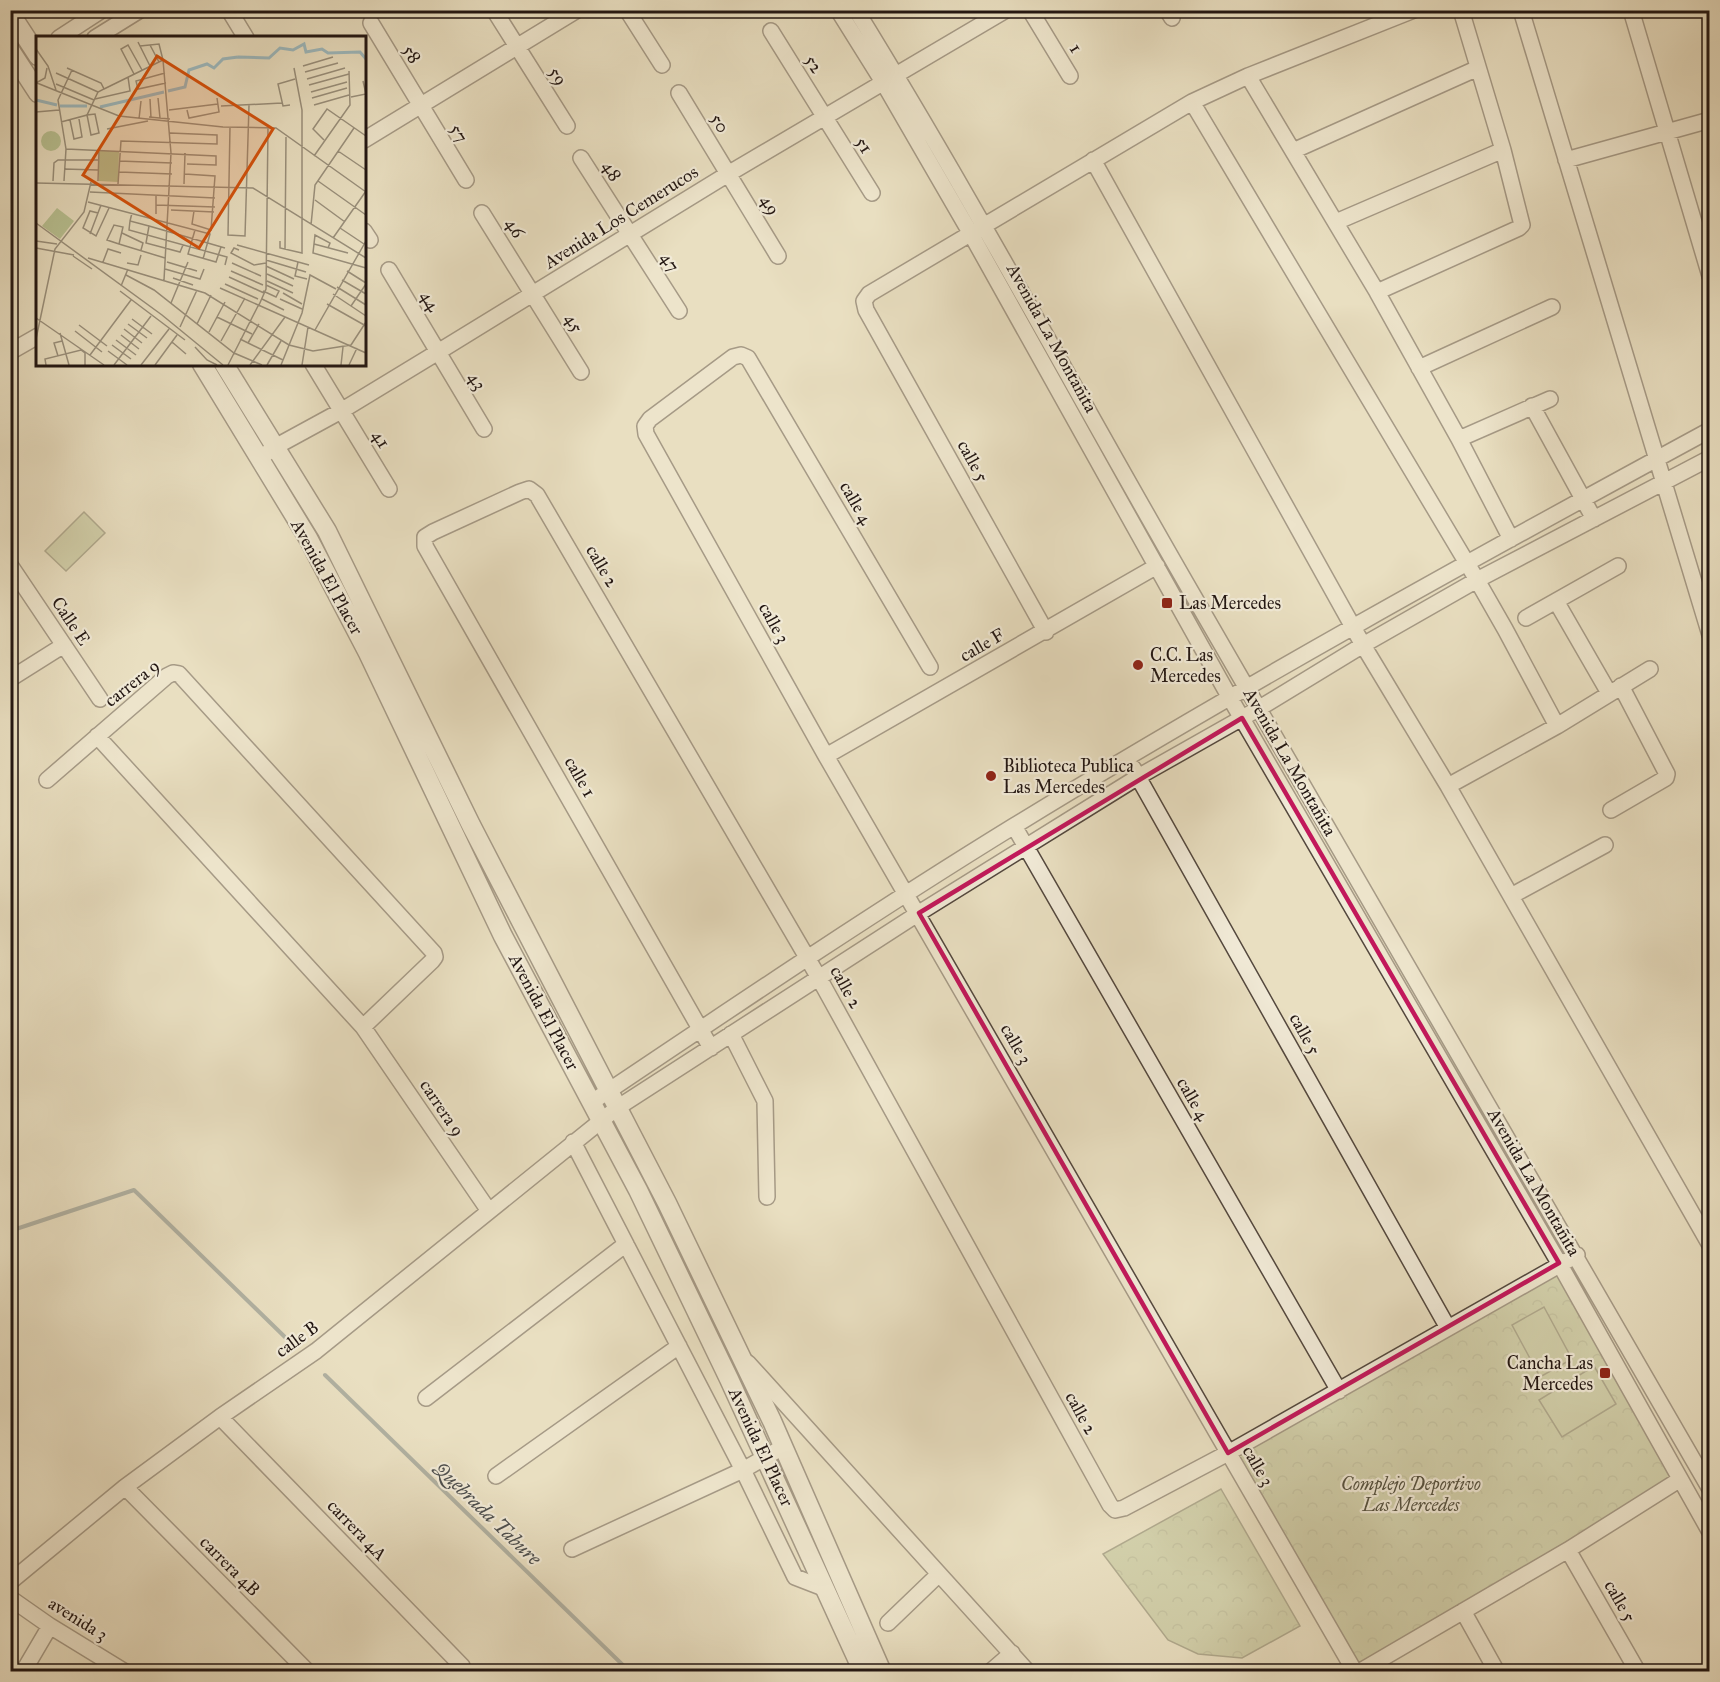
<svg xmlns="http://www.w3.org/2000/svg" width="1720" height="1682" font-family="'IM FELL Great Primer',serif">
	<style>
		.park { fill: url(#park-crowns); stroke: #6d6c52; stroke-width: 1.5 }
		.pitch { fill: #b8c192; stroke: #6d6c52; stroke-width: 1.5 }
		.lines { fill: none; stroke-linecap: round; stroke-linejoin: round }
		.stream { stroke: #6c7879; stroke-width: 4 }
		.minor-casing { stroke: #54483e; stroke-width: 18 }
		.tertiary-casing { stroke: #54483e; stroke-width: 21 }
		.minor { stroke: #f1ead7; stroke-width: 15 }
		.tertiary { stroke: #f1ead7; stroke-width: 18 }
		.marked { fill: none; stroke: #c2185b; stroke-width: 4.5; stroke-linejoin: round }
		.poi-dot { fill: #8f2418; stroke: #f1ead7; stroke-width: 2 }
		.labels { text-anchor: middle; stroke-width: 4.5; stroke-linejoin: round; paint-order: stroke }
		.street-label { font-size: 18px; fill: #221612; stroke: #f1ead7 }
		.poi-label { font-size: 18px; fill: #221612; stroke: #f1ead7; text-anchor: start }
		.park-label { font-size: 18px; font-style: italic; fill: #56523f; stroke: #f1ead7 }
		.water-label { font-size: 20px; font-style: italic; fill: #4d4f4e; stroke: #f1ead7 }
		.inset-river { fill: none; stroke: #9db9be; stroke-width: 3 }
		.inset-road { fill: none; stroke: #998f7b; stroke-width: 1.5 }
		.view { fill: #d4520d; fill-opacity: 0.15; stroke: #d4520d; stroke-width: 3 }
		.inset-edge { fill: none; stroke: #221612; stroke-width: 3 }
	</style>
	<defs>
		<pattern id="park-crowns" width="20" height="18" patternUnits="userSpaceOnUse" patternTransform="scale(1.5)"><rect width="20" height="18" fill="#b8c192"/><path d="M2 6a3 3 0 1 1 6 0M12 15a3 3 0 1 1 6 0" fill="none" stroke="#9ea57d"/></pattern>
	</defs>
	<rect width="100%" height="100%" fill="#e9dfc1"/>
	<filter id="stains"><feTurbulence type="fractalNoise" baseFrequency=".00333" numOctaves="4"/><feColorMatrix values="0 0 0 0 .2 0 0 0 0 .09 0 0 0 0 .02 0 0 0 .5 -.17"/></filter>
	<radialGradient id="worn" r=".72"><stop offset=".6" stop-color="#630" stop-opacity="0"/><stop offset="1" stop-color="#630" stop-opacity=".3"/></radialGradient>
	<path class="park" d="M1557,1269l116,209 -316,189 -122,-211z
		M1221,1489l79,137 -58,32 -44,-4 -30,-14 -65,-86z"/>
	<path class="pitch" d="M84,512l21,21 -39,38 -21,-20z
		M1544,1307l28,52 -32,18 -28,-52z
		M1594,1366l22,38 -54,33 -23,-37z"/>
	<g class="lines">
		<path class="stream" d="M10,1231l124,-41 155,151
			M325,1375l305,297"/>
		<defs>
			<path id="minor" d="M229,10l17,28
				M494,10l73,116
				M627,10l35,55
				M838,10l45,72 88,152 259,464 329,565 151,269
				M856,10c116,188 220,382 330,573 174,302 351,602 524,906
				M1030,10l40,66
				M1167,10l5,8
				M1521,10l189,625
				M1631,10l79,266
				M371,23l95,157
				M771,31l101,162
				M59,38l43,-28
				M95,38l45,-28
				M1248,76l129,216 82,147 52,100
				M679,93l99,163
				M1192,102l285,478 28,49 52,97
				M364,140l213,-130
				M1293,151l185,-83
				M581,158l98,153
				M1093,160l270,485 85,141 262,459
				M1566,160l144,-40
				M482,213l99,159
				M1336,222l167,-72
				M364,231l6,9
				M389,270l95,159
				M1377,292l142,-64 3,-3 -19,-75 -42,-140
				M10,352l28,-16
				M313,364l76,125
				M1419,368l133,-61
				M1532,406l62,113
				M1459,439l91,-40
				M259,459l16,-12 66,-36 97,-59 290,-178 278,-164
				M10,565l90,134
				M1556,601l53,92
				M1526,618l92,-52
				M1046,632l-180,-322 -2,-9 5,-7 323,-192 56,-26 166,-66
				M930,667l-182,-309 -7,-3 -8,2 -83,62 -5,7 1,8 180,322 529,916
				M10,679l54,-34
				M97,736l266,291 126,184
				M826,756l331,-190
				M1133,768l315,560
				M47,780l120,-104 6,-3 6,1 255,279 1,4 -3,4 -69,66
				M1448,786l109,-60 93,-57
				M1611,810l55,-32 1,-4 -46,-88
				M1014,826l325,565
				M1511,896l94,-51
				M731,1034l34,67 2,96
				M711,1048l-286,-502v-9l8,-5 87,-40 9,-3 8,6 282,483 291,527 5,5 9,-2 104,-55 349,-198
				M592,1102c140,-94 279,-188 422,-276 228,-140 462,-269 696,-396
				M573,1142l170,328 52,107 31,12
				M748,1363l280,309
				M426,1398l200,-154
				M220,1417l242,249 2,6
				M496,1476l183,-130
				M125,1487l183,185
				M572,1549l171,-79 40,-23
				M1568,1550l70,122
				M10,1582l115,-95 95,-70 96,-66 301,-243 302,-195 219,-136 120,-68 105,-64 114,-65 233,-122
				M10,1598l40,28 75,46
				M1463,1611l34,61
				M888,1623l51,-49
				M23,1672l27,-46
				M990,1672l22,-19
				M1359,1672l209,-122 111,-70"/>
			<path id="tertiary" d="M10,13l28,43
				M10,50l28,43
				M202,364l106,174 60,115 135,283 135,254 91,189 134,293
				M224,364l103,167 144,294 196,378 105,218 110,251"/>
		</defs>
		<use href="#minor" class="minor-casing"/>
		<use href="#tertiary" class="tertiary-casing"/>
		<use href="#minor" class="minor"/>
		<use href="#tertiary" class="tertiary"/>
	</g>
	<path d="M0 0H1720V1682H0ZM1242,718l317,545 -331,190 -309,-540z" fill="#e9dfc1" fill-opacity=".55" fill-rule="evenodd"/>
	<path class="marked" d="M1242,718l317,545 -331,190 -309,-540z"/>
	<g class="poi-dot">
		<rect x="1161" y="597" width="12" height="12" rx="3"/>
		<circle cx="1138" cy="665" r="6"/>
		<circle cx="991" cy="776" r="6"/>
		<rect x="1599" y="1367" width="12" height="12" rx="3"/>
	</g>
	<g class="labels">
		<g class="street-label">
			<text transform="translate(1076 48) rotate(58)" y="6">1</text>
			<text transform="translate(412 54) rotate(59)" y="6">58</text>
			<text transform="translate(814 64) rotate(58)" y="6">52</text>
			<text transform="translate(558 76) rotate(57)" y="6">59</text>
			<text transform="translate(720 123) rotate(59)" y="6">50</text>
			<text transform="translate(459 133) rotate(58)" y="6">57</text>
			<text transform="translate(864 145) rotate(57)" y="6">51</text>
			<text transform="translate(612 171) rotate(58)" y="6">48</text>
			<text transform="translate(770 205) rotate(59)" y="6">49</text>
			<text transform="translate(621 217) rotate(-32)" y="6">Avenida Los Cemerucos</text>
			<text transform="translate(515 228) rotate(58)" y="6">46</text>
			<text transform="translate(670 262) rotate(56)" y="6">47</text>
			<text transform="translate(430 301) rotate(59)" y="6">44</text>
			<text transform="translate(574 323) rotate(58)" y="6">45</text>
			<text transform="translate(1052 338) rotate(61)" y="6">Avenida La Montañita</text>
			<text transform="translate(477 381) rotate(58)" y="6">43</text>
			<text transform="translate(381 439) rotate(58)" y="6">41</text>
			<text transform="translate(973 461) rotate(61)" y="6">calle 5</text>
			<text transform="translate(856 503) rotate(60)" y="6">calle 4</text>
			<text transform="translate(602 566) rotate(60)" y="6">calle 2</text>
			<text transform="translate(327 577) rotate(61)" y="6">Avenida El Placer</text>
			<text transform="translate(71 621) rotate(56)" y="6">Calle E</text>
			<text transform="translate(774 623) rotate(61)" y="6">calle 3</text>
			<text transform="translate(982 645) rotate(-30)" y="6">calle F</text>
			<text transform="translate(132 683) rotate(-38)" y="6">carrera 9</text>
			<text transform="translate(1290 762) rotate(60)" y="6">Avenida La Montañita</text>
			<text transform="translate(580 777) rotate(60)" y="6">calle 1</text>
			<text transform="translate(846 987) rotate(61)" y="6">calle 2</text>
			<text transform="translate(544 1012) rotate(62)" y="6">Avenida El Placer</text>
			<text transform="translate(1305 1034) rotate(61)" y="6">calle 5</text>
			<text transform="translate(1016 1044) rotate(60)" y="6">calle 3</text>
			<text transform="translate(1193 1099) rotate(60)" y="6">calle 4</text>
			<text transform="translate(442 1108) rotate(56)" y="6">carrera 9</text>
			<text transform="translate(1534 1182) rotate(60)" y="6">Avenida La Montañita</text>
			<text transform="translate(297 1339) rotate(-36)" y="6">calle B</text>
			<text transform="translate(1081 1413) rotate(61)" y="6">calle 2</text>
			<text transform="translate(761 1447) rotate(65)" y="6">Avenida El Placer</text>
			<text transform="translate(1258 1466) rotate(60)" y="6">calle 3</text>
			<text transform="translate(357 1530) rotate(46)" y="6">carrera 4A</text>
			<text transform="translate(230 1566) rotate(45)" y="6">carrera 4B</text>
			<text transform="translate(1620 1601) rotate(60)" y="6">calle 5</text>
			<text transform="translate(78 1619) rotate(32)" y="6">avenida 3</text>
		</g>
		<g class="poi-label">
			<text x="1179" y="609">Las Mercedes</text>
			<text x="1150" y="661">C.C. Las<tspan x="1150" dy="21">Mercedes</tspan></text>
			<text x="1003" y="772">Biblioteca Publica<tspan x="1003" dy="21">Las Mercedes</tspan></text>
			<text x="1593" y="1369" text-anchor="end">Cancha Las<tspan x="1593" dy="21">Mercedes</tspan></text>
		</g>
		<g class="park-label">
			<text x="1411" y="1490">Complejo Deportivo<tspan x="1411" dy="21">Las Mercedes</tspan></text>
		</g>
		<g class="water-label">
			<text transform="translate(488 1513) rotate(44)" y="7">Quebrada Tabure</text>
		</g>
	</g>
	<g transform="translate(36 36)">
		<rect width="330" height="330" fill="#e9dfc1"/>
		<path d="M63,115h20l-1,31 -19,-1zM21,172l17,13 -14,18 -18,-13z" fill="#b8c192"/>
		<path d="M5 105a10 10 0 1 1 20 0a10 10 0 1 1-20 0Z" fill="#b8c192"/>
		<path class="inset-river" d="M202,21l31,1 11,-10 13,2 11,-6 2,8 16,-3 6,4 32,-1 6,7M132,55l17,-4 4,-17 18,-6 7,4 9,-9 15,-2M0,64l21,5M24,70h27M64,71l64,-15"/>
		<path class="inset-road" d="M102,6l12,24M114,9l9,17M104,10l19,-2 4,16M0,13l12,17 8,24M127,24l8,93 -7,127M267,30l30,-9M269,36l33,-9M20,37l42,19M129,37l-29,8 2,8 28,-6M98,38l-13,-25 7,-4 14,25M271,43l38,-11M0,47l9,-5 2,-10M1,47l82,33 104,11 53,1 90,64M20,48l38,16M273,49l40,-11M68,53l59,-29M275,56l36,-10M315,61l15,-3 -3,-13M122,62l2,20M276,62l35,-10M59,63l35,-8 -2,-14M114,63l1,19M254,69l-7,1 -5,-22 17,-5M278,69l35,-10M185,70l61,-3M133,74l49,-6M151,74l2,8 30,-6 -2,-14M0,76l23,-2M59,78l4,19 -8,2 -4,-20zM113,81l21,2M103,83l2,-18M34,84l4,19 8,-2 -3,-18M25,86l26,-7 11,-23 6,-3 -3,-6 -34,-15M194,91l-2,108 17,1 4,-131M71,93l41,-8M288,104l-11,-11 14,-20 39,27M30,113l150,7v9l-29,-1M302,115l28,19M278,120l36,-51 -1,-34M83,125l53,2M28,133l34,1M83,136l53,2M149,138l30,2 -4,54 -19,-6 2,-13M17,145l1,-18 4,-3h41M28,145l2,-32 -8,-49 14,-30M62,145l1,-31M282,145l48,34M0,147l217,5 113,70M82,148l3,-43 96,3v-9l-47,-2M148,148l1,-31M54,156l125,6M279,164l30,22M52,166l122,32 -7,25M120,169l59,2M135,174l43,2M62,177l-8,-2 -7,17 13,8 13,-28M96,177l-2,8 19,5M120,178v-19M94,185l-1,9 98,27 -2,8M0,187l126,92 61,50M275,189l4,-40 39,-57M304,192l24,16M159,194l-7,24 28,8 5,-15M86,197l21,10 -2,7M54,198l11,-29M297,202l33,-47M0,205l21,3M244,205v7l22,5v-143l-8,-42M83,208l4,-17 -9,-2 -7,15 12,4 46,14M278,208l34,9M147,209l-3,7 -34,-9 3,-17 76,22M201,209l72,20M0,212l38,7M292,212l2,-5 -15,-8 -2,18 53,15M249,213l1,-112M203,214l-5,-2 -3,5 23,12 12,-2M37,220l19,13M52,222l117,35 84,52 24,6 38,-6M230,224l40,12M67,226l5,-13 13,4M131,226l30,9M262,226l-3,14 12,3M91,227l11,2 3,-10M196,227l29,13M230,230l28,13M129,233l35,10 4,-10M195,235l32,14M311,235l19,12M231,238l26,12M90,239l28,15 80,63 28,12M193,241l35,16M137,242l20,7M306,244l24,14M231,245l26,12M189,248l33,15M85,250l7,-17M301,251l29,18M184,252l146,65M84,255l65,49M227,255l13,6 3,-6 -13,-6M247,257l19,11M297,258l33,22M226,263l22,11M244,263l22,10M135,267l17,-41M291,268l39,22M223,269l7,-16 2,-162M315,270l15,-22M181,281l35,17M0,282l68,47M96,283l20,15M92,288l19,14M161,288l14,-29M43,289l28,21M144,291l17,-37M88,293l18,14M279,294l51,-89M39,295l27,21M173,296l16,-30M24,297l9,32M85,299l18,14M0,303l19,-90 29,-37 7,-30M204,303l43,21M80,304l20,15M185,305l24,-43M136,306l14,12M212,307l11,-19M76,309l19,14M315,309l15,-23M159,311l12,13 10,5M72,315l19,14M54,319l41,-55M22,320l-4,-13 8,-2M10,329l-1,-6 36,-9 4,3v12M78,329l37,-49M105,329l28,-36M119,329l22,-30M192,329l31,-61M214,329l35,-48M231,329l14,-24M245,329l21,-52 8,-38 26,14M266,329l6,-38M305,329l2,-18M313,329l8,-17"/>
		<path class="view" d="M121,20l116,73 -74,119 -116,-73z"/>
		<rect width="330" height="330" class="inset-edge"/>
	</g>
	<rect width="1720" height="1682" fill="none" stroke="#e9dfc1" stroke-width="36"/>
	<rect x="12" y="12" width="1696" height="1658" fill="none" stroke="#221612" stroke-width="3"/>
	<rect x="18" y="18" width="1684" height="1646" fill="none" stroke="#221612" stroke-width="1.5"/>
	<rect width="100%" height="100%" filter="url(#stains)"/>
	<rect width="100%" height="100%" fill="url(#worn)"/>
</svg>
